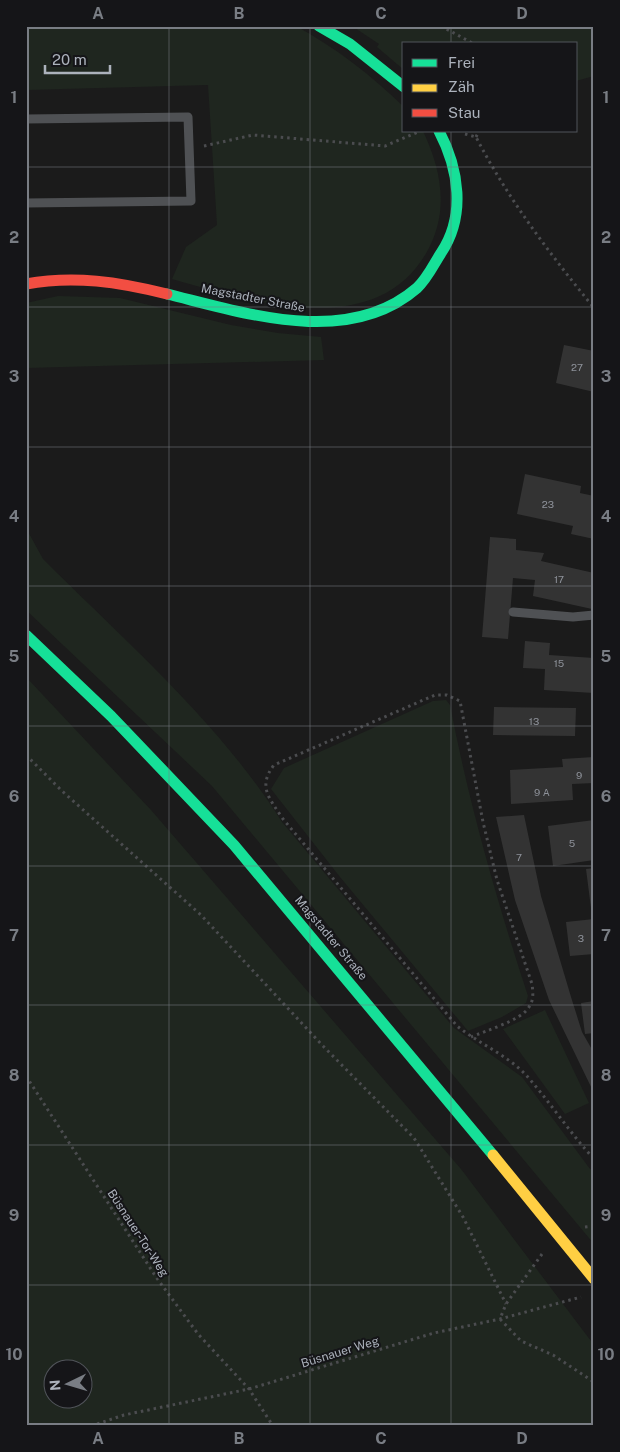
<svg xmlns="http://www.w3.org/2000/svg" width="620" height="1452" font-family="'Public Sans',sans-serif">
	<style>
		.green { fill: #1f261f; fill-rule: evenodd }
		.building { fill: #333 }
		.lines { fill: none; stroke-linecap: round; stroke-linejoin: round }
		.path { stroke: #4b4c4f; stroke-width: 3; stroke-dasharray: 2.5 4; stroke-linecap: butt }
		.lane { stroke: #4f5154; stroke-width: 9 }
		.fast { stroke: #16e098; stroke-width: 11 }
		.slow { stroke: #ffcf43; stroke-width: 11 }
		.jam { stroke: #f24e42; stroke-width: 11 }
		.grid { fill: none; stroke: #797d84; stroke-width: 1; stroke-opacity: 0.55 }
		.labels { text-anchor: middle; stroke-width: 4; stroke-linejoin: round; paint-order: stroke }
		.number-label { font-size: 10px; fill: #8e929a }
		.street-label { font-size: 12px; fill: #acb2bc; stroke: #151518 }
		.neatline { fill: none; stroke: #797d84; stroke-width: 2 }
		.grid-label { font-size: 16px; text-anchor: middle; font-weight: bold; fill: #797d84 }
	</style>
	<rect width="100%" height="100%" fill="#1b1b1b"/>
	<path class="green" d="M26,26h270c40,22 75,49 108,81v24h19c18,38 26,78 6,117 -50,96 -178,53 -257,31l14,-32 31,-22 -9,-140 -182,5z
		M352,26h242v50l-18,5v-37h-172v26l-27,-23 2,-3z
		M58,296l62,2 111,27 47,8 43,4 3,23 -298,8v-65z
		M26,528l17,31c83,83 176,163 239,263l172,206 68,49 68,92 4,1v74l-382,-458 -186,-176z
		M26,677l125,133 310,359 133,176v81h-568zM52,1370h30v30h-30z
		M446,700l4,5c19,99 47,196 78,291l-2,7 -24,14 -34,14 -128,-154 -69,-88 13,-21 149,-67z
		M545,1010l44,93 -24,11 -62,-85z"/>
	<path class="building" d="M564,345l30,6v41l-38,-9z
		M525,474l56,12 -1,7 14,3v43l-23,-5 2,-8 -56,-12z
		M490,537l26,2v11l28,3 -3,8 53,12 -2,36 -59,-13 2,-16 -22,-2 -5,61 -26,-2z
		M592,624h2v23h-3z
		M525,641l25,2 -1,12 45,3v35l-50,-3 1,-21 -22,-1z
		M494,707l82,1 -1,28 -82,-1z
		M594,757v26l-22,1 1,16 -62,4 -1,-34 53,-3 -1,-8z
		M524,815l17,81 30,101 11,35 12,21v40l-45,-93 -34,-100 -19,-83z
		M594,820v40l-41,6 -5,-40z
		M594,868v40h-3l-5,-39z
		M594,919v35l-24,2 -4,-34z
		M594,1001v32l-9,1 -4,-31z"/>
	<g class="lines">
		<path class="path" d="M441,26l33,18
			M465,134l11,3c32,62 74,117 118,171
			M476,137l3,-6
			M204,146l49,-11 132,11 33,-14
			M26,755l36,36 139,124 122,131 91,92 49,79 43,87
			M471,1037c14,-6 51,-17 58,-30 5,-7 4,-15 3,-23l-35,-104 -14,-58 -23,-121 -13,-6h-12l-161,70c-17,22 -4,34 9,54l174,207c21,17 50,29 69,49 24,27 44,58 68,84
			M26,1076l130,201 42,57 51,55 24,37
			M585,1227l9,-1
			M542,1254l-36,50 -6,15 21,22 32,14 41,27
			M91,1426l33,-11 125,-26 185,-56 66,-14 81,-22"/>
		<path class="lane" d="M26,119l162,-2 3,84 -165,2
			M513,612l60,5 21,-2"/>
		<path class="fast" d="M319,26l31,18 54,43
			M167,294c78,19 181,54 250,-6 10,-9 17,-24 24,-35 25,-37 18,-84 -2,-122
			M26,635l85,81 123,129 259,310"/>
		<path class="slow" d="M493,1155l101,124"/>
		<path class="jam" d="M26,284c48,-9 93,-2 141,10"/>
	</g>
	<path class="grid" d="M169,26v1400M310,26v1400M451,26v18M451,131v1295M26,167h568M26,307h568M26,447h568M26,586h568M26,726h568M26,866h568M26,1005h568M26,1145h568M26,1285h568"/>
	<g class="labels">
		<g class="number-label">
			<text x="577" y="371">27</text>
			<text x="548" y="508">23</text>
			<text x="559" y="583">17</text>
			<text x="559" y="667">15</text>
			<text x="534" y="725">13</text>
			<text x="579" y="779">9</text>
			<text x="542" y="796">9 A</text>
			<text x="572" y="847">5</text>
			<text x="519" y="861">7</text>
			<text x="581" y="942">3</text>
		</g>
		<g class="street-label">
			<text transform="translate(253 298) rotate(11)" y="4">Magstadter Straße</text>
			<text transform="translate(331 938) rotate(50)" y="4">Magstadter Straße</text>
			<text transform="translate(138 1233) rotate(57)" y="4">Büsnauer-Tor-Weg</text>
			<text transform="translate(340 1352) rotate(-17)" y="4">Büsnauer Weg</text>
		</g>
	</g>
	<rect width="620" height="1452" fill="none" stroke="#151518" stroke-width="55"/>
	<rect x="402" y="42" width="175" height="90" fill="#151518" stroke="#51545a"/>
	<rect x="412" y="59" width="25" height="8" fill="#16e098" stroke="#51545a"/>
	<text x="448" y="68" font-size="15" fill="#acb2bc">Frei</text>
	<rect x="412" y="84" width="25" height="8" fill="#ffcf43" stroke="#51545a"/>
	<text x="448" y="92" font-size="15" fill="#acb2bc">Zäh</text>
	<rect x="412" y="109" width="25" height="8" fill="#f24e42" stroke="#51545a"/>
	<text x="448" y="118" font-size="15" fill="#acb2bc">Stau</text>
	<g transform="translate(68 1384) rotate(265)"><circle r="24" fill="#151518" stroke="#51545a"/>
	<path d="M0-4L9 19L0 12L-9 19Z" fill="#797d84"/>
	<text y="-8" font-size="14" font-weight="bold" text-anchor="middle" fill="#acb2bc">N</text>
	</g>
	<path d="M45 65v8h65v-8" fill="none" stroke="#acb2bc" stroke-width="2.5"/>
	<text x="52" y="65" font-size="15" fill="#acb2bc" stroke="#151518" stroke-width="4" paint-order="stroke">20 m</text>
	<rect x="28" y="28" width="564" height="1396" class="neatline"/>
	<g class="grid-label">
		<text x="98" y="19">A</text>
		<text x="239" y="19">B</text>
		<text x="381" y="19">C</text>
		<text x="522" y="19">D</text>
		<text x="14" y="103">1</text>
		<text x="606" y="103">1</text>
		<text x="14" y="243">2</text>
		<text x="606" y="243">2</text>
		<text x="14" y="382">3</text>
		<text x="606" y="382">3</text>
		<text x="14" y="522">4</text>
		<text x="606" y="522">4</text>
		<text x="14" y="662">5</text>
		<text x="606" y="662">5</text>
		<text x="14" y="802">6</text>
		<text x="606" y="802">6</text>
		<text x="14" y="941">7</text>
		<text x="606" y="941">7</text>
		<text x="14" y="1081">8</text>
		<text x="606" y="1081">8</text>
		<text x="14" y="1221">9</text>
		<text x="606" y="1221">9</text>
		<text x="14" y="1360">10</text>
		<text x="606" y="1360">10</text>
		<text x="98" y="1444">A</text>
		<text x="239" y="1444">B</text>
		<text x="381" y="1444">C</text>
		<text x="522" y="1444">D</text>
	</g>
</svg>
